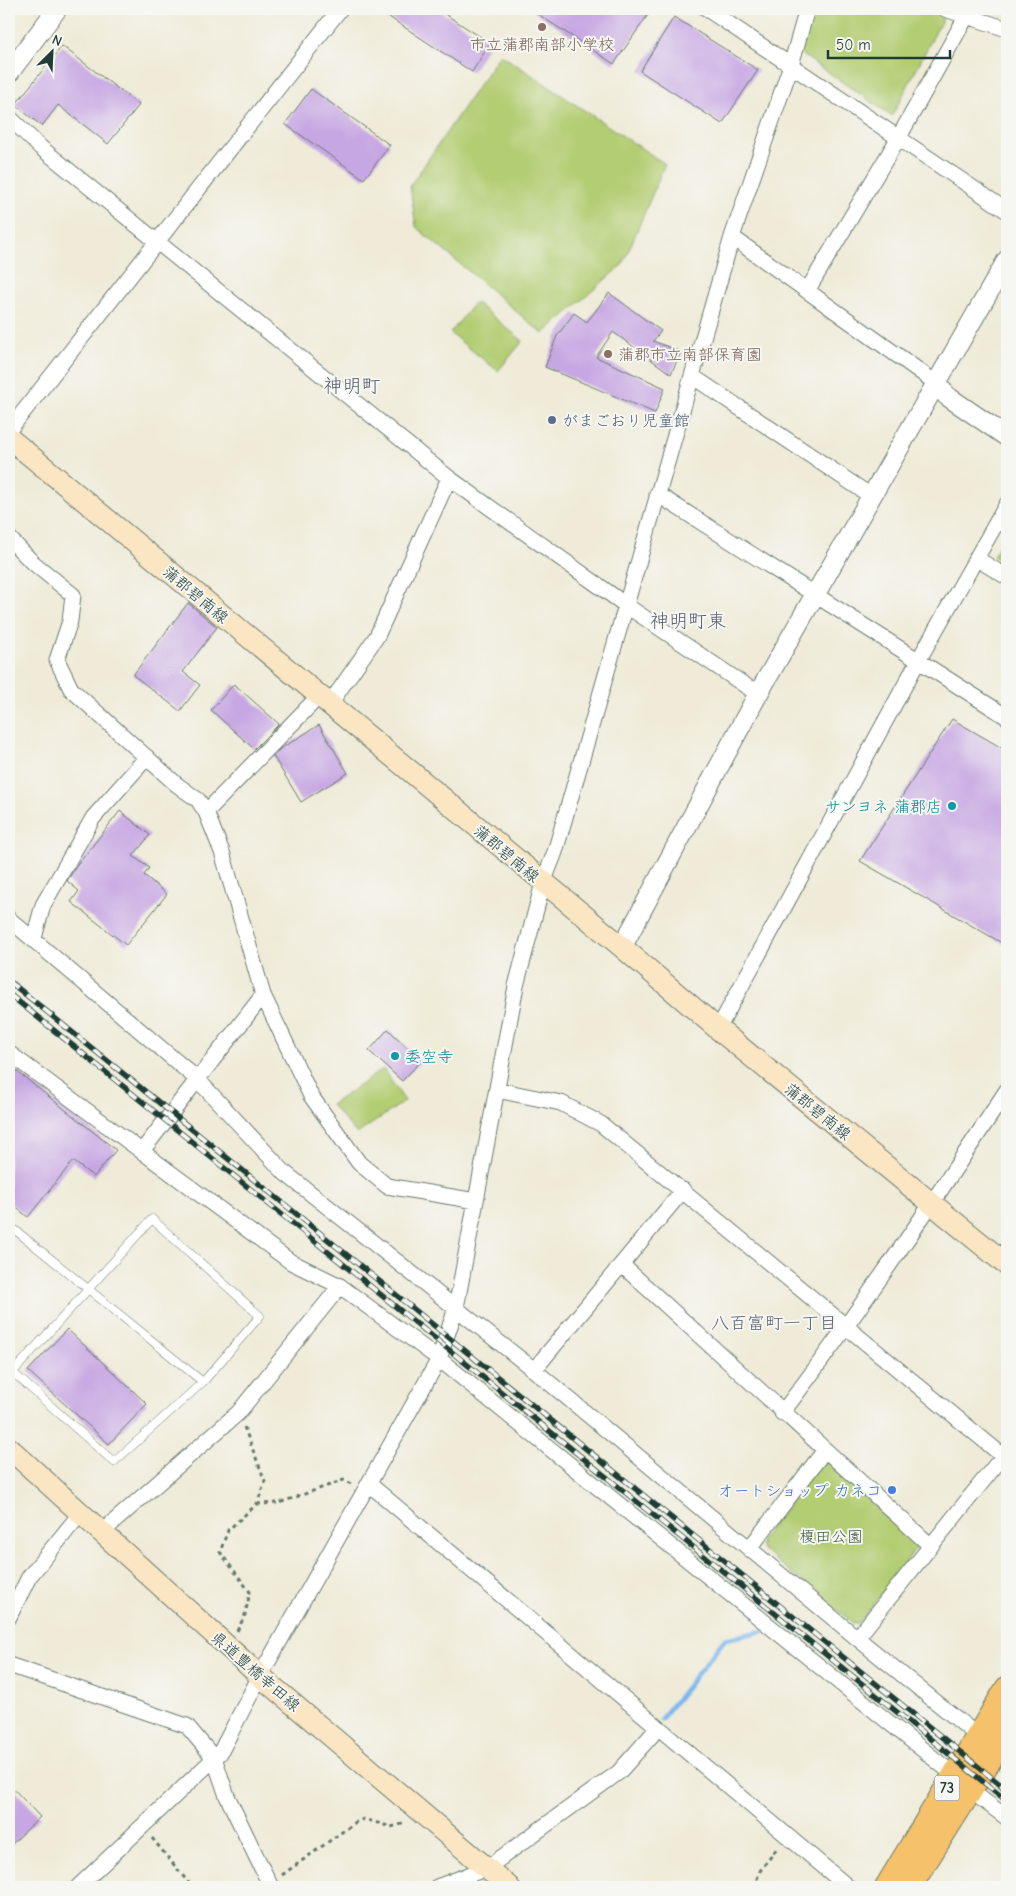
<svg xmlns="http://www.w3.org/2000/svg" width="1016" height="1896" font-family="'Comic Neue','Klee One',sans-serif">
	<style>
		.green { fill: #b3cd73; stroke: #698554 }
		.lines { fill: none; stroke-linecap: round; stroke-linejoin: round }
		.stream { stroke: #7ab7ed; stroke-width: 5 }
		.building { fill: #c7a7e3 }
		.service-casing { stroke: #687a6d; stroke-width: 9 }
		.minor-casing { stroke: #687a6d; stroke-width: 17 }
		.tertiary-casing { stroke: #687a6d; stroke-width: 21 }
		.secondary-casing { stroke: #687a6d; stroke-width: 23 }
		.primary-casing { stroke: #687a6d; stroke-width: 26 }
		.path { stroke: #687a6d; stroke-width: 3; stroke-dasharray: 4 4; stroke-linecap: butt }
		.service { stroke: #fff; stroke-width: 8 }
		.minor { stroke: #fff; stroke-width: 15 }
		.tertiary { stroke: #fff; stroke-width: 19 }
		.secondary { stroke: #fbe6c4; stroke-width: 21 }
		.primary { stroke: #f5c16b; stroke-width: 24 }
		.rail-casing { stroke: #1f3d34; stroke-width: 5.5 }
		.rail { stroke: #f6f6f2; stroke-width: 4; stroke-dasharray: 11; stroke-linecap: butt }
		.education-dot { fill: #8d6e63; stroke: #f6f6f2; stroke-width: 2 }
		.service-dot { fill: #5c6f8a; stroke: #f6f6f2; stroke-width: 2 }
		.culture-dot { fill: #0f9aa8; stroke: #f6f6f2; stroke-width: 2 }
		.shop-dot { fill: #3f7fe0; stroke: #f6f6f2; stroke-width: 2 }
		.labels { text-anchor: middle; stroke-width: 4; stroke-linejoin: round; paint-order: stroke }
		.shield { fill: #f6f6f2; stroke: #60746d; stroke-width: 1 }
		.shield-label { font-size: 15px; font-weight: bold; fill: #1f3d34 }
		.education-label { font-size: 16px; fill: #785e54; stroke: #f6f6f2 }
		.service-label { font-size: 16px; fill: #4e5e75; stroke: #f6f6f2; text-anchor: start }
		.street-label { font-size: 16px; fill: #1f3d34; stroke: #f6f6f2 }
		.culture-label { font-size: 16px; fill: #0d838f; stroke: #f6f6f2; text-anchor: end }
		.shop-label { font-size: 16px; fill: #366cbe; stroke: #f6f6f2; text-anchor: end }
		.park-label { font-size: 16px; fill: #3d5a41; stroke: #f6f6f2 }
		.neighbourhood-label { font-size: 18px; fill: #5a6271; stroke: #f6f6f2 }
		.quarter-label { font-size: 19px; fill: #5a6271; stroke: #f6f6f2 }
	</style>
	<rect width="100%" height="100%" fill="#f6f6f2"/>
	<filter id="ink" filterUnits="userSpaceOnUse"><feTurbulence type="fractalNoise" baseFrequency=".02" numOctaves="2"/><feDisplacementMap in="SourceGraphic" scale="10" xChannelSelector="R" yChannelSelector="G"/><feConvolveMatrix kernelMatrix="1 2 1 2 8 2 1 2 1" color-interpolation-filters="sRGB"/></filter>
	<filter id="wash" filterUnits="userSpaceOnUse"><feTurbulence type="fractalNoise" baseFrequency=".0096" numOctaves="4" result="noise"/><feDisplacementMap in="SourceGraphic" scale="20" xChannelSelector="R" yChannelSelector="G"/><feGaussianBlur stdDeviation="1.12" result="paint"/><feColorMatrix in="noise" values="0 0 0 0 0 0 0 0 0 0 0 0 0 0 0 0 0 1.4 0 .05"/><feComposite in="paint" operator="in"/></filter>
	<g filter="url(#wash)">
		<rect width="100%" height="100%" fill="#efebd8"/>
		<path class="green" d="M810,9h122l13,5 -53,102 -94,-64z
			M500,54l165,110 -42,100 -80,70 -127,-107 -6,-41z
			M475,302l48,39 -25,30 -48,-38z
			M1007,533v31l-14,-8z
			M383,1069l22,32 -48,33 -26,-29z
			M821,1461h6l91,85 -59,77h-6l-92,-75v-8z"/>
		<g class="lines">
			<path class="stream" d="M661,1719l64,-80 38,-8"/>
		</g>
		<g id="blocks">
			<path class="building" d="M377,9h60l53,34 -18,29z
				M530,9h122l-38,55z
				M674,17l84,53 -36,54 -82,-53z
				M62,46l77,59 -31,39 -50,-39 -16,21 -27,-21z
				M311,89l79,56 -26,34 -79,-55z
				M609,293l52,38 -8,10 28,11 -10,22 -58,-42 -17,25 69,31 -10,25 -110,-46 12,-31 17,-23 13,9z
				M188,603l29,24 -34,45 17,13 -20,26 -47,-36z
				M234,684l45,40 -25,25 -43,-39z
				M952,719l55,32v195l-147,-85z
				M319,725l29,48 -47,29 -28,-46 7,-7z
				M120,811l30,24 -17,21 16,12 -5,7 23,19 -41,51 -55,-43 8,-11 -12,-10 8,-13z
				M388,1029l33,32 -19,20 -33,-30z
				M14,1069l102,81 -22,27 -21,-16 -45,56 -19,-15v-126z
				M67,1329l80,75 -38,40 -81,-73z
				M9,1784l31,33 -31,30z"/>
		</g>
	</g>
	<g filter="url(#ink)">
		<use href="#blocks" fill-opacity="0" stroke="#687a6d" stroke-width="1"/>
		<g class="lines">
			<defs>
				<path id="service" d="M9,1225l194,157 -89,80 -105,-93
					M13,1372l139,-153 108,97 -57,66"/>
				<path id="minor" d="M707,9l300,202
					M945,9l62,20
					M9,117l31,30 409,331 178,128 131,88
					M732,237l204,146
					M807,291l92,-154 67,-120
					M692,376l179,120
					M9,430l331,-421
					M657,494l350,223
					M9,538l22,23 42,34 -3,26 -13,39 14,29 105,95 22,16 8,12 16,40 41,143 48,101 48,67 28,23 89,15
					M977,559l30,18
					M329,705l48,-69 72,-158
					M206,812l113,-116
					M9,919l188,160 88,94 249,197 323,268 121,98
					M34,938l9,-33 50,-87 54,-61
					M718,1029l200,-368 89,-157
					M9,1053l282,209 49,24 99,73 515,416
					M497,1090l64,13 40,21 402,332
					M142,1151l121,-156
					M623,1266l308,280
					M534,1370l149,-180
					M782,1413c80,-105 153,-213 225,-323
					M369,1484l479,403
					M101,1533l137,-120 102,-127
					M749,1549l76,-99
					M9,1617l20,-40 51,-63
					M857,1638l150,-187
					M9,1665l178,61 27,32 13,38 44,91
					M971,1791l36,27
					M78,1887l142,-134 40,-77 179,-317 17,-51 60,-322 27,-103 12,-31 177,-615 59,-172 16,-56
					M437,1887l50,-19 132,-96 39,-44"/>
				<path id="tertiary" d="M9,73l48,-64
					M936,383l11,13 60,41
					M622,947l136,-253 249,-434"/>
				<path id="secondary" d="M9,438l613,509 96,82 289,236
					M9,1448l251,228 249,211"/>
				<path id="primary" d="M887,1887l120,-198
					M909,1887l98,-155"/>
			</defs>
			<use href="#service" class="service-casing"/>
			<use href="#minor" class="minor-casing"/>
			<use href="#tertiary" class="tertiary-casing"/>
			<use href="#secondary" class="secondary-casing"/>
			<use href="#primary" class="primary-casing"/>
			<path class="path" d="M257,1504l22,-1 65,-23 7,4
				M237,1631l8,-16 5,-23 -30,-40 8,-22 29,-26 8,-23 -21,-54
				M152,1838l40,49
				M282,1875l74,-53 8,-3 27,8 15,-4
				M754,1887l6,-16 18,-24"/>
			<use href="#service" class="service"/>
			<use href="#minor" class="minor"/>
			<use href="#tertiary" class="tertiary"/>
			<use href="#secondary" class="secondary"/>
			<use href="#primary" class="primary"/>
			<defs>
				<path id="rail" d="M9,981l998,809
					M9,994l998,807"/>
			</defs>
			<use href="#rail" class="rail-casing"/>
			<use href="#rail" class="rail"/>
		</g>
	</g>
	<g class="education-dot">
		<circle cx="542" cy="27" r="5"/>
		<circle cx="608" cy="354" r="5"/>
	</g>
	<circle class="service-dot" cx="552" cy="420" r="5"/>
	<g class="culture-dot">
		<circle cx="952" cy="806" r="5"/>
		<circle cx="395" cy="1056" r="5"/>
	</g>
	<circle class="shop-dot" cx="892" cy="1490" r="5"/>
	<g class="labels">
		<rect class="shield" x="934.5" y="1775.5" width="25" height="25" rx="4"/>
		<g class="shield-label">
			<text x="947" y="1793">73</text>
		</g>
		<g class="education-label">
			<text x="542" y="50">市立蒲郡南部小学校</text>
			<text x="618" y="360" text-anchor="start">蒲郡市立南部保育園</text>
		</g>
		<g class="service-label">
			<text x="562" y="426">がまごおり児童館</text>
		</g>
		<g class="street-label">
			<text transform="translate(196 594) rotate(40)" y="6">蒲郡碧南線</text>
			<text transform="translate(507 853) rotate(40)" y="6">蒲郡碧南線</text>
			<text transform="translate(818 1111) rotate(39)" y="6">蒲郡碧南線</text>
			<text transform="translate(256 1671) rotate(41)" y="6">県道豊橋幸田線</text>
		</g>
		<g class="culture-label">
			<text x="942" y="812">サンヨネ 蒲郡店</text>
			<text x="405" y="1062" text-anchor="start">委空寺</text>
		</g>
		<g class="shop-label">
			<text x="882" y="1496">オートショップ カネコ</text>
		</g>
		<g class="park-label">
			<text x="831" y="1542">榎田公園</text>
		</g>
		<g class="neighbourhood-label">
			<text x="774" y="1329">八百富町一丁目</text>
		</g>
		<g class="quarter-label">
			<text x="352" y="392">神明町</text>
			<text x="688" y="627">神明町東</text>
		</g>
	</g>
	<rect width="1016" height="1896" fill="none" stroke="#f6f6f2" stroke-width="30"/>
	<g transform="translate(52 52) rotate(24)" stroke="#f6f6f2" stroke-width="4" paint-order="stroke">
	<path d="M0-4L9 19L0 12L-9 19Z" fill="#1f3d34"/>
	<text y="-8" font-size="14" font-weight="bold" text-anchor="middle" fill="#1f3d34">N</text>
	</g>
	<path d="M828 50v8h122v-8" fill="none" stroke="#1f3d34" stroke-width="2.5"/>
	<text x="836" y="50" font-size="15" fill="#1f3d34" stroke="#f6f6f2" stroke-width="4" paint-order="stroke">50 m</text>
</svg>
